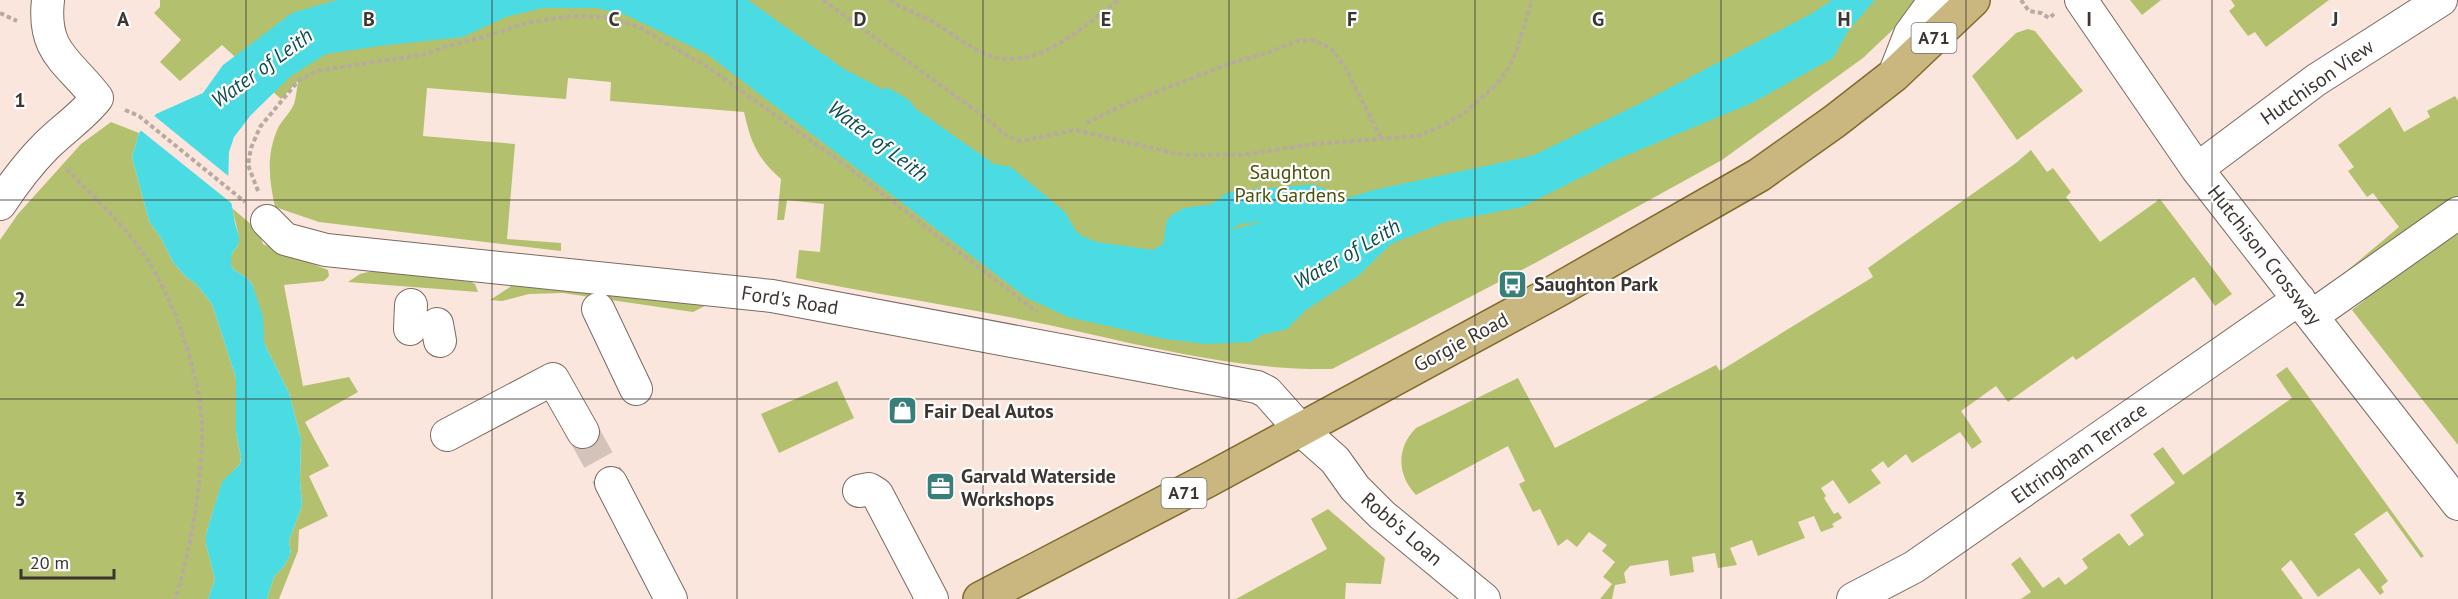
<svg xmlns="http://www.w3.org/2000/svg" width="2458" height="599" font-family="'PT Sans',sans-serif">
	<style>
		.green { fill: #b3c16e }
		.water { fill: #4bdbe2 }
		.pier { fill: #fae6dc }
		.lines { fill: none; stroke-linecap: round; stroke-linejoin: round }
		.canal { stroke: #4bdbe2; stroke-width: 33 }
		.minor-tunnel { stroke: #d4c3ba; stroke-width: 32; stroke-dasharray: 32 16; stroke-linecap: butt }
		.minor-casing { stroke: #7b6a61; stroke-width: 34 }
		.major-casing { stroke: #816a2c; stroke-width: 36 }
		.path { stroke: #b8a9a1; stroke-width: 4; stroke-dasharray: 4.5 3; stroke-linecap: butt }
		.minor { stroke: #fff; stroke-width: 32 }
		.major { stroke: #cab77f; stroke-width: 33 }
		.grid { fill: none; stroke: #3c3531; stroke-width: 1.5; stroke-opacity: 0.55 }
		.labels { text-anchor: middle; stroke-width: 4.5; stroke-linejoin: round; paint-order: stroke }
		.shield { fill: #fff; stroke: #76726f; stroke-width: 1.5 }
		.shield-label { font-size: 18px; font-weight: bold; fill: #3c3531 }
		.street-label { font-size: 20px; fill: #3c3531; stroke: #fff }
		.park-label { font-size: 20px; fill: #49520b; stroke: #fff }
		.poi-label { font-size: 20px; font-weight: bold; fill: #3c3531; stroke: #fff; text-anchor: start }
		.water-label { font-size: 21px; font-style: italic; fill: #0e4d50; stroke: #fff }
		.grid-label { font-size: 20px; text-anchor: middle; font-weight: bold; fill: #3c3531; stroke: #fff; stroke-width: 4.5; stroke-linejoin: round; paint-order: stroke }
	</style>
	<rect width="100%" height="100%" fill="#fae6dc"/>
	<path class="green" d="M160,0h1764l-61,58 -141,102 -185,102 -205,107c-101,2 -200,-27 -298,-47 -79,-16 -159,-28 -238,-44l3,-28 21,2 4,-48 -37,-4 -3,20h-7l4,-41c-24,-21 -30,-36 -37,-67l-134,-11 1,-19 -43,-4 -2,21 -139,-11 -4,48 92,8 -8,95 54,4v8l-242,-29 -44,-15c-6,-28 -9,-52 3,-79 4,-8 12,-15 16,-24 2,-7 3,-16 4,-23l-17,18 -59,-54 -42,36 -20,-19 21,-22 -27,-27 6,-6z
		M2130,0h31l-19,15z
		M2231,0h98l-63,47 -11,-15 -7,4 -19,-25 6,-5z
		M2028,29l7,2 48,60 -66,49 -45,-64 44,-43z
		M2455,96l3,5v344l-106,-135 13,-10 -22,-26 56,-47 -26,-34 -6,4 -19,-26 6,-4 -16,-22 52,-38 14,25 26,-15 -3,-6z
		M111,122l28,11 -7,24 17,64 12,17 12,24 12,14 11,8 16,20 24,74v54l5,25 -1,7 -18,19 -16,51v10l9,35 -7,20h-208v-359l18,-26 63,-70z
		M2031,150l16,22 6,-4 18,24 -5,5 34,45 60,-43 72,95 -17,12 -21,-29 -109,77 -9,6 -3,-4 -65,46 -12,-16 -35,25 21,31 -10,7 -12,-17 -48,31 -6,-9 -18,14 -5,-7 -12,9 10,13 -32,21 -16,-24 -12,8 5,8 -2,2 10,16 4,-2 4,6 -10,6 2,3 -13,5 -7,-16 -16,6 7,16 -47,18 -6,-16 -22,8 7,17 -19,3 -3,-15 -23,4 2,15 -24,4 -2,-16 -38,6 -6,7 2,10 -11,2 -3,14h-12l12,-15 -9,-7 12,-15 -13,-11 5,-6 -18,-13 -12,15 -10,-8 -9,7 -18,-37 -7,3 -14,-28 6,-3 -17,-35 -92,49c-19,-20 -20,-47 0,-67l102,-50 37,70 161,-83 4,6 153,-94 -5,-9 148,-105z
		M232,208l27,23 4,13 65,26 1,6 -5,5 -40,4 19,101 46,-9 9,15 -53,30 24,44 -20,10 19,40 -29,14 -1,21 -19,48h-12l7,-22 10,-11 7,-12 -2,-13 13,-36 -2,-25 1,-41 -12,-46 -25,-50 -11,-57 -6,-8 -14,-9 -2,-5v-8l8,-13v-7z
		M376,270l95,12 4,2 3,8 -130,-10 12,-8z
		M513,285l198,18 -18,9 -130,-19 -34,1 -27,7 -12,-1z
		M2287,367l137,189 -3,2 -34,-47 -33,23 34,47 -7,6 3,5 -4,3 -21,-27 -41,29 -27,-37 -10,9 22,30h-282l10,-7 -20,-28 9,-7 23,31 16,-11 6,8 23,-17 -6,-9 37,-26 10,13 15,-11 -14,-20 45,-32 -22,-29 10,-7 20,28 109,-77 -16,-23z
		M837,381l17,37 -75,35 -18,-39z
		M1328,509l57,49 -4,26 -35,-1 -1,16h-109l91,-50 -16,-30z"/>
	<path class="water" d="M337,0h411l96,69 40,21 3,-3 22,13 7,9 78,55 17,3 54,45 11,19 6,5 15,6 56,8 27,-16 42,-6 3,3 3,-2 6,1c9,-5 17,-4 27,-8 17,-5 29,-10 47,-7l15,-16 1,-2 -3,-2 4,-2 22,5 27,-8 158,-34 105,-51 176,-92 19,-13h43l-27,31 -15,27 -81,45 -134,56 -96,48 -77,15 -54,22 -33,32 -52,34 -19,19 -26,6 -10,7 -44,2 -42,-5 -97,-22 -41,-19 -320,-244 -81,-39 -29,-7h-54l-37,9 -43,20 -84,9 -53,8 -35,22 -40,39 -17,22 -5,15 -1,32 7,39 4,13v7l-8,13v8l2,5 14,9 6,8 10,31 1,26 25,50 12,46 -1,41 2,25 -13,36 2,13 -7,12 -10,11 -7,22h-59l7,-20 -9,-35v-10l16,-52 18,-18 1,-7 -5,-25v-54l-24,-74 -16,-20 -11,-8 -12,-14 -12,-24 -12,-17 -17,-64 7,-24 17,-19 47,-21 20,-28 69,-52z"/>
	<path class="pier" d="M152,114l80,65 3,27 -96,-77z"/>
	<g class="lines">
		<path class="canal" d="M1175,280l7,-52 7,-4 29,-4 16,-12 77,-7 30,12 11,18"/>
		<path class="minor-tunnel" d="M583,432l28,51"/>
		<defs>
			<path id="minor" d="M2081,0l116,169 261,335
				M1894,75l16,-41 25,-34
				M2197,169l119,-89 125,-80
				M0,204c14,-21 29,-41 46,-58 17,-17 37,-30 51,-48 -28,-37 -55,-45 -49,-98
				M267,221l18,18 41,11 446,46 485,91 10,5 33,37 35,31 20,28 27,27 102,84
				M598,309l38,80
				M2312,316l146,-103
				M437,324l3,17
				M410,329l1,-24
				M447,435l106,-56 30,53
				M611,483l60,116
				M859,491l10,-2 8,5 55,105
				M1853,599l61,-32 385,-268"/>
			<path id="major" d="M980,599l228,-119 348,-189 203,-116 76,-54 59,-46 79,-75"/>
		</defs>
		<use href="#minor" class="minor-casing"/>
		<use href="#major" class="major-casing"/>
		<path class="path" d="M823,0l163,118 22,19 13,4 54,-11 108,25h59l72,-11 104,-8 24,-10 21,-12 32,-28 13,-17 8,-17 16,-52
			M890,0c13,10 30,14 45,23 18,11 38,28 59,34 47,12 90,-32 125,-57
			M2021,0l8,11 12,2 8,5 5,-4
			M0,13l17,8
			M125,110l14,6 106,86
			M1086,123l44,-21 101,-39 36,-10 30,-12 15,-1 19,8 14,19 37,73
			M67,169c22,24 48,47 68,73 32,41 55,105 64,155 10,52 -7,152 -24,202
			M258,191l-10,-26 3,-17 9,-21 39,-47 18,-9 109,-17 18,-7 39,-10 47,-15 42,-6 32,1 33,9 72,42 135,96 193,148"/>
		<use href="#minor" class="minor"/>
		<use href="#major" class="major"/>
	</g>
	<path class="grid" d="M246,0v599M492,0v599M737,0v599M983,0v599M1229,0v599M1475,0v599M1721,0v599M1966,0v599M2212,0v599M0,200h2458M0,399h2458"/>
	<defs>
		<symbol id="bus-square" viewBox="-11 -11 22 22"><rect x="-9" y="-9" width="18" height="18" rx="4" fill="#387f79" stroke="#fff"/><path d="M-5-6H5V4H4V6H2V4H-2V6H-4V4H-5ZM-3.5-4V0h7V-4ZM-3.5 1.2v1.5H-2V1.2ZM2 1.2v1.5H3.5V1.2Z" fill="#fff"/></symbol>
		<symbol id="shop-square" viewBox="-11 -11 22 22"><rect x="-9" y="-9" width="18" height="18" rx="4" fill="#387f79" stroke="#fff"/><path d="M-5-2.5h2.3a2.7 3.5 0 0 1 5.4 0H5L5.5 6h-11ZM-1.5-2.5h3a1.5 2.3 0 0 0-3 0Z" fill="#fff"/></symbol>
		<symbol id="office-square" viewBox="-11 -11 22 22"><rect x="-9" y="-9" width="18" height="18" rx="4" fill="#387f79" stroke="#fff"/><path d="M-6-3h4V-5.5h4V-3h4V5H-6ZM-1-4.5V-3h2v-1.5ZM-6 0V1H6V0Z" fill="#fff"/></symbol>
	</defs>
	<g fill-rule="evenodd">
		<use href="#bus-square" x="1496" y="268" width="33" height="33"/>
		<use href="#shop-square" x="886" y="394" width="33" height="33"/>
		<use href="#office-square" x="924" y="470" width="33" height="33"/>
	</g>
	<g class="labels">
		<g class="shield">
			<rect x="1911.5" y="23" width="45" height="30" rx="4.5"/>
			<rect x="1161.5" y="478" width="45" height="30" rx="4.5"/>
		</g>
		<g class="shield-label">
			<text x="1934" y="44">A71</text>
			<text x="1184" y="499">A71</text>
		</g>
		<g class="street-label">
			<text transform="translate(2317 82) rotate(-35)" y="7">Hutchison View</text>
			<text transform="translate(2265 255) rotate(52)" y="7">Hutchison Crossway</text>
			<text transform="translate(790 300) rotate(9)" y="7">Ford's Road</text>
			<text transform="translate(1461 342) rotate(-28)" y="7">Gorgie Road</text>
			<text transform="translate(2079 453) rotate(-35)" y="7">Eltringham Terrace</text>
			<text transform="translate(1402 529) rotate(41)" y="7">Robb's Loan</text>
		</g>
		<g class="park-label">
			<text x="1290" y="179">Saughton<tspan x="1290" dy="23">Park Gardens</tspan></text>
		</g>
		<g class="poi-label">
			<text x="1534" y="291">Saughton Park</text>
			<text x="924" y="418">Fair Deal Autos</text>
			<text x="961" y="483">Garvald Waterside<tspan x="961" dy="23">Workshops</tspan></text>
		</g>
		<g class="water-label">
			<text transform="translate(262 68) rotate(-36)" y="7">Water of Leith</text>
			<text transform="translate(878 141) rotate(37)" y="7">Water of Leith</text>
			<text transform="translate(1347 254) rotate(-30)" y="7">Water of Leith</text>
		</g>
	</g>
	<g class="grid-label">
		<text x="123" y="26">A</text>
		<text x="369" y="26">B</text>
		<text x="614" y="26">C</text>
		<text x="860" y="26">D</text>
		<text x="1106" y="26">E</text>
		<text x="1352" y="26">F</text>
		<text x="1598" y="26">G</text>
		<text x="1844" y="26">H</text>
		<text x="2089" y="26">I</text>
		<text x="2335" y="26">J</text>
		<text x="20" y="107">1</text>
		<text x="20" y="306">2</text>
		<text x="20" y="506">3</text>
	</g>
	<path d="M21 569v9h93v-9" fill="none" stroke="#3c3531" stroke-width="3"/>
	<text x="30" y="569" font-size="18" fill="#3c3531" stroke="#ffffff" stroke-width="4.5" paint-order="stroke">20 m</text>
</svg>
